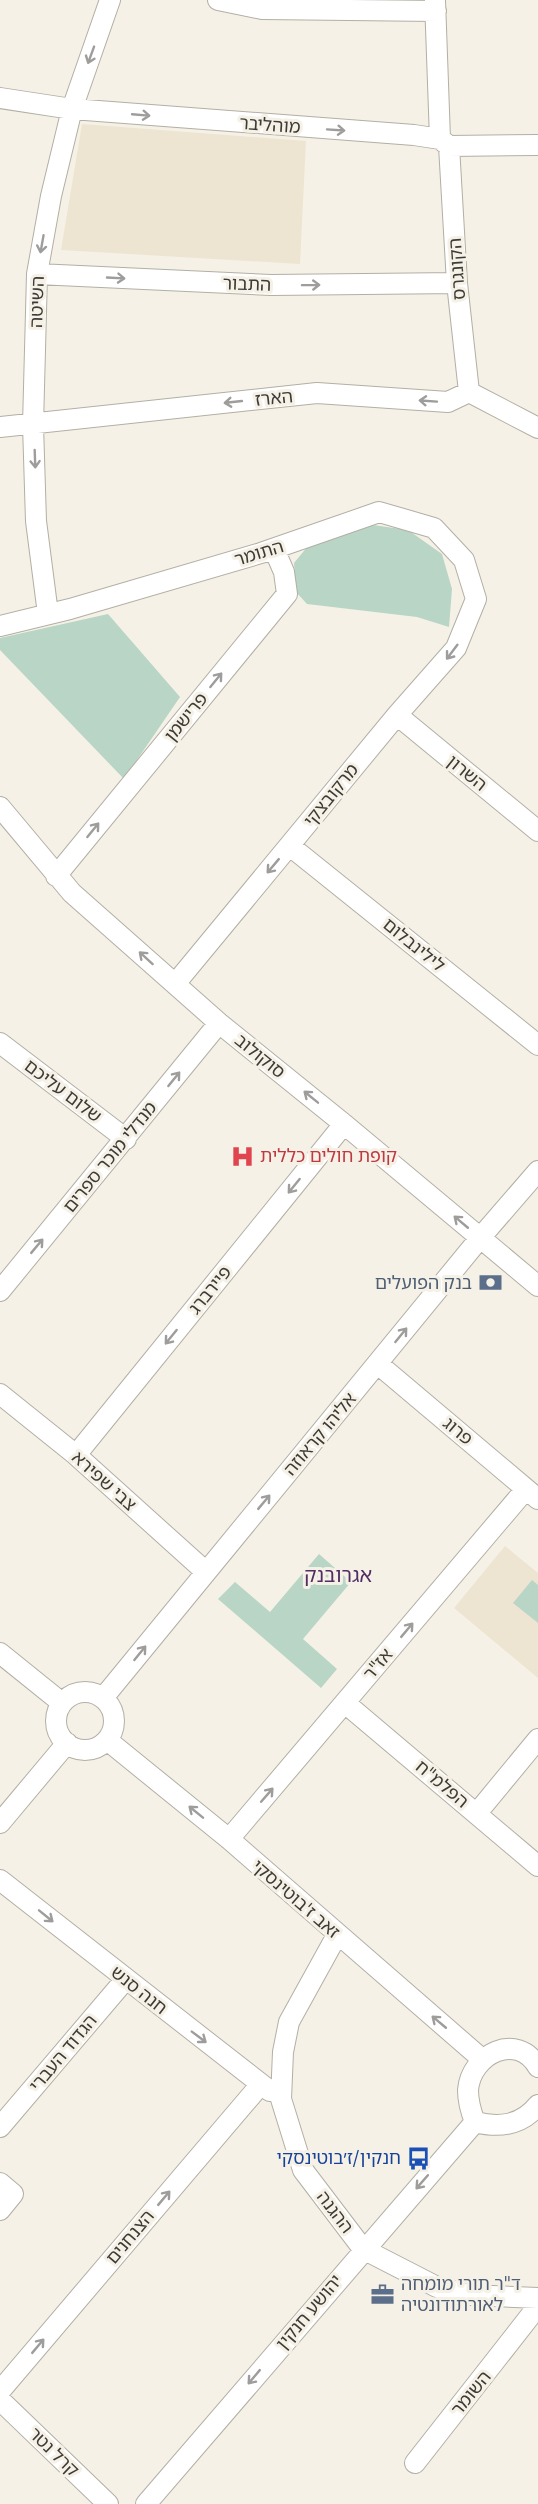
<svg xmlns="http://www.w3.org/2000/svg" width="538" height="2504" font-family="'IBM Plex Sans','Noto Sans Hebrew',sans-serif">
	<style>
		.built { fill: #ede5d2 }
		.green { fill: #b8d5c6 }
		.lines { fill: none; stroke-linecap: round; stroke-linejoin: round }
		.minor-casing { stroke: #b3afa4; stroke-width: 22 }
		.minor { stroke: #fff; stroke-width: 20 }
		.oneway { stroke: #9e9d9b }
		.labels { text-anchor: middle; stroke-width: 6; stroke-linejoin: round; paint-order: stroke }
		.street-label { font-size: 18px; fill: #3d3b37; stroke: #f6f1e6 }
		.health-label { font-size: 18px; fill: #be3a42; stroke: #f6f1e6; text-anchor: start }
		.service-label { font-size: 18px; fill: #4e5e75; stroke: #f6f1e6; text-anchor: end }
		.transit-label { font-size: 18px; fill: #164399; stroke: #f6f1e6; text-anchor: end }
		.neighbourhood-label { font-size: 20px; fill: #522d65; stroke: #f6f1e6 }
	</style>
	<rect width="100%" height="100%" fill="#f6f1e6"/>
	<path class="built" d="M82,124l224,17 -6,123 -239,-14z
		M505,1546l33,27v105l-84,-70z"/>
	<path class="green" d="M373,525l35,5 34,24 10,35 -3,38 -32,-10 -110,-13 -11,-12 -2,-29 14,-17z
		M108,614l72,83 -56,82 -124,-129v-12z
		M319,1554l32,28 -48,57 34,30 -16,19 -103,-89 17,-17 35,30z
		M532,1580l6,5v38l-25,-20z"/>
	<g class="lines">
		<defs>
			<path id="minor" d="M218,0l44,9 174,2
				M435,0l5,139
				M0,98l72,11 342,26 26,4 9,7 89,-1
				M449,146l8,137 12,109
				M37,274l234,11 186,-2
				M0,427l317,-34 131,9 21,-10 69,36
				M48,614l-12,-93 -3,-96 4,-151 14,-78 21,-87 38,-109
				M0,626l70,-17 191,-56 118,-41 55,16 30,32 12,39 -20,49 -59,67 -222,269
				M397,715l141,116
				M0,807l72,86 147,130 125,101 194,162
				M290,846l248,199
				M56,876l231,-282 -3,-22 -10,-23
				M0,1043l126,96
				M0,1291l219,-268
				M378,1364l160,135
				M0,1394l76,61 130,117
				M76,1455l268,-331
				M0,1653l62,50
				M56 1721a29 29 0 1 1 58 0a29 29 0 1 1-58 0Z
				M103,1698l377,-460 58,-67
				M345,1703l193,163
				M107,1740l122,99 254,221
				M477,1813l61,-74
				M0,1823l67,-80
				M229,1839l297,-350
				M0,1880l270,211
				M337,1935l-48,87 -6,30 -2,47 22,71 60,79 74,38 33,8 68,3
				M475,2122c-4,-10 -7,-22 -7,-32 3,-36 49,-59 70,-23
				M475,2122c24,6 46,4 63,-17
				M0,2127l125,-147
				M0,2183l13,11 -13,16
				M0,2391l261,-307
				M0,2400l108,104
				M415,2463l123,-157
				M146,2504l329,-382"/>
		</defs>
		<use href="#minor" class="minor-casing"/>
		<use href="#minor" class="minor"/>
	</g>
	<defs><path id="oneway-shaft" d="M-6 0H5M1.5-3L5.5 0L1.5 3" fill="none" stroke-width="1.6" stroke-linecap="round" stroke-linejoin="round" transform="scale(1.5)"/></defs>
	<g class="oneway">
		<use href="#oneway-shaft" transform="translate(91 55) rotate(110)"/>
		<use href="#oneway-shaft" transform="translate(141 115) rotate(5)"/>
		<use href="#oneway-shaft" transform="translate(336 130) rotate(4)"/>
		<use href="#oneway-shaft" transform="translate(42 244) rotate(100)"/>
		<use href="#oneway-shaft" transform="translate(116 278) rotate(3)"/>
		<use href="#oneway-shaft" transform="translate(311 285) rotate(-1)"/>
		<use href="#oneway-shaft" transform="translate(428 401) rotate(-176)"/>
		<use href="#oneway-shaft" transform="translate(233 402) rotate(174)"/>
		<use href="#oneway-shaft" transform="translate(35 459) rotate(88)"/>
		<use href="#oneway-shaft" transform="translate(452 652) rotate(127)"/>
		<use href="#oneway-shaft" transform="translate(216 680) rotate(-51)"/>
		<use href="#oneway-shaft" transform="translate(93 830) rotate(-51)"/>
		<use href="#oneway-shaft" transform="translate(273 866) rotate(130)"/>
		<use href="#oneway-shaft" transform="translate(146 958) rotate(-138)"/>
		<use href="#oneway-shaft" transform="translate(174 1079) rotate(-51)"/>
		<use href="#oneway-shaft" transform="translate(311 1097) rotate(-141)"/>
		<use href="#oneway-shaft" transform="translate(294 1186) rotate(129)"/>
		<use href="#oneway-shaft" transform="translate(461 1222) rotate(-140)"/>
		<use href="#oneway-shaft" transform="translate(37 1246) rotate(-50)"/>
		<use href="#oneway-shaft" transform="translate(401 1335) rotate(-51)"/>
		<use href="#oneway-shaft" transform="translate(171 1337) rotate(129)"/>
		<use href="#oneway-shaft" transform="translate(264 1502) rotate(-50)"/>
		<use href="#oneway-shaft" transform="translate(407 1630) rotate(-50)"/>
		<use href="#oneway-shaft" transform="translate(140 1653) rotate(-51)"/>
		<use href="#oneway-shaft" transform="translate(267 1795) rotate(-49)"/>
		<use href="#oneway-shaft" transform="translate(196 1812) rotate(-141)"/>
		<use href="#oneway-shaft" transform="translate(46 1916) rotate(39)"/>
		<use href="#oneway-shaft" transform="translate(439 2022) rotate(-140)"/>
		<use href="#oneway-shaft" transform="translate(199 2037) rotate(37)"/>
		<use href="#oneway-shaft" transform="translate(422 2182) rotate(131)"/>
		<use href="#oneway-shaft" transform="translate(164 2198) rotate(-50)"/>
		<use href="#oneway-shaft" transform="translate(38 2346) rotate(-50)"/>
		<use href="#oneway-shaft" transform="translate(254 2377) rotate(130)"/>
	</g>
	<defs>
		<symbol id="hospital-bare" viewBox="-9 -9 18 18"><path d="M-5-5h3v3.5h4V-5h3V5h-3V1.5h-4V5h-3Z" fill="#e0444e" stroke="#f6f1e6" stroke-width="2.5" paint-order="stroke"/></symbol>
		<symbol id="bank-bare" viewBox="-9 -9 18 18"><path d="M-6-4H6V4H-6ZM0-2.3a2.3 2.3 0 1 0 0 4.6a2.3 2.3 0 1 0 0-4.6Z" fill="#5c6f8a" stroke="#f6f1e6" stroke-width="2.5" paint-order="stroke"/></symbol>
		<symbol id="bus-bare" viewBox="-9 -9 18 18"><path d="M-5-6H5V4H4V6H2V4H-2V6H-4V4H-5ZM-3.5-4V0h7V-4ZM-3.5 1.2v1.5H-2V1.2ZM2 1.2v1.5H3.5V1.2Z" fill="#1a4fb4" stroke="#f6f1e6" stroke-width="2.5" paint-order="stroke"/></symbol>
		<symbol id="office-bare" viewBox="-9 -9 18 18"><path d="M-6-3h4V-5.5h4V-3h4V5H-6ZM-1-4.5V-3h2v-1.5ZM-6 0V1H6V0Z" fill="#5c6f8a" stroke="#f6f1e6" stroke-width="2.5" paint-order="stroke"/></symbol>
	</defs>
	<g fill-rule="evenodd">
		<use href="#hospital-bare" x="226" y="1140" width="33" height="33"/>
		<use href="#bank-bare" x="474" y="1266" width="33" height="33"/>
		<use href="#bus-bare" x="402" y="2142" width="33" height="33"/>
		<use href="#office-bare" x="366" y="2278" width="33" height="33"/>
	</g>
	<g class="labels">
		<g class="street-label">
			<text transform="translate(270 125) rotate(4)" y="6">מוהליבר</text>
			<text transform="translate(457 269) rotate(-94)" y="6">הקונגרס</text>
			<text transform="translate(247 284) rotate(2)" y="6">התבור</text>
			<text transform="translate(37 302) rotate(-88)" y="6">השיטה</text>
			<text transform="translate(274 398) rotate(-6)" y="6">הארז</text>
			<text transform="translate(259 553) rotate(-17)" y="6">התומר</text>
			<text transform="translate(186 717) rotate(-51)" y="6">פרישמן</text>
			<text transform="translate(467 773) rotate(39)" y="6">השרון</text>
			<text transform="translate(331 795) rotate(-51)" y="6">מרקובצקי</text>
			<text transform="translate(414 945) rotate(39)" y="6">לילינבלום</text>
			<text transform="translate(260 1056) rotate(39)" y="6">סוקולוב</text>
			<text transform="translate(63 1091) rotate(37)" y="6">שלום עליכם</text>
			<text transform="translate(110 1157) rotate(-51)" y="6">מנדלי מוכר ספרים</text>
			<text transform="translate(210 1290) rotate(-51)" y="6">פיירברג</text>
			<text transform="translate(458 1431) rotate(40)" y="6">פרוג</text>
			<text transform="translate(320 1434) rotate(-50)" y="6">אליהו קראוזה</text>
			<text transform="translate(104 1481) rotate(42)" y="6">צבי שפירא</text>
			<text transform="translate(378 1664) rotate(-50)" y="6">אז"ר</text>
			<text transform="translate(442 1784) rotate(40)" y="6">הפלמ"ח</text>
			<text transform="translate(296 1899) rotate(41)" y="6">זאב ז'בוטינסקי</text>
			<text transform="translate(139 1990) rotate(38)" y="6">חנה סנש</text>
			<text transform="translate(63 2053) rotate(-50)" y="6">הגדוד העברי</text>
			<text transform="translate(335 2212) rotate(53)" y="6">ההגנה</text>
			<text transform="translate(130 2237) rotate(-50)" y="6">הצנחנים</text>
			<text transform="translate(309 2312) rotate(-50)" y="6">יהושע חנקין</text>
			<text transform="translate(471 2393) rotate(-51)" y="6">השומר</text>
			<text transform="translate(54 2452) rotate(44)" y="6">קרל נטר</text>
		</g>
		<g class="health-label">
			<text x="260" y="1162">קופת חולים כללית</text>
		</g>
		<g class="service-label">
			<text x="472" y="1289">בנק הפועלים</text>
			<text x="401" y="2290" text-anchor="start">ד"ר תורי מומחה<tspan x="401" dy="21">לאורתודונטיה</tspan></text>
		</g>
		<g class="transit-label">
			<text x="401" y="2164">חנקין/ז׳בוטינסקי</text>
		</g>
		<g class="neighbourhood-label">
			<text x="338" y="1582">אגרובנק</text>
		</g>
	</g>
</svg>
